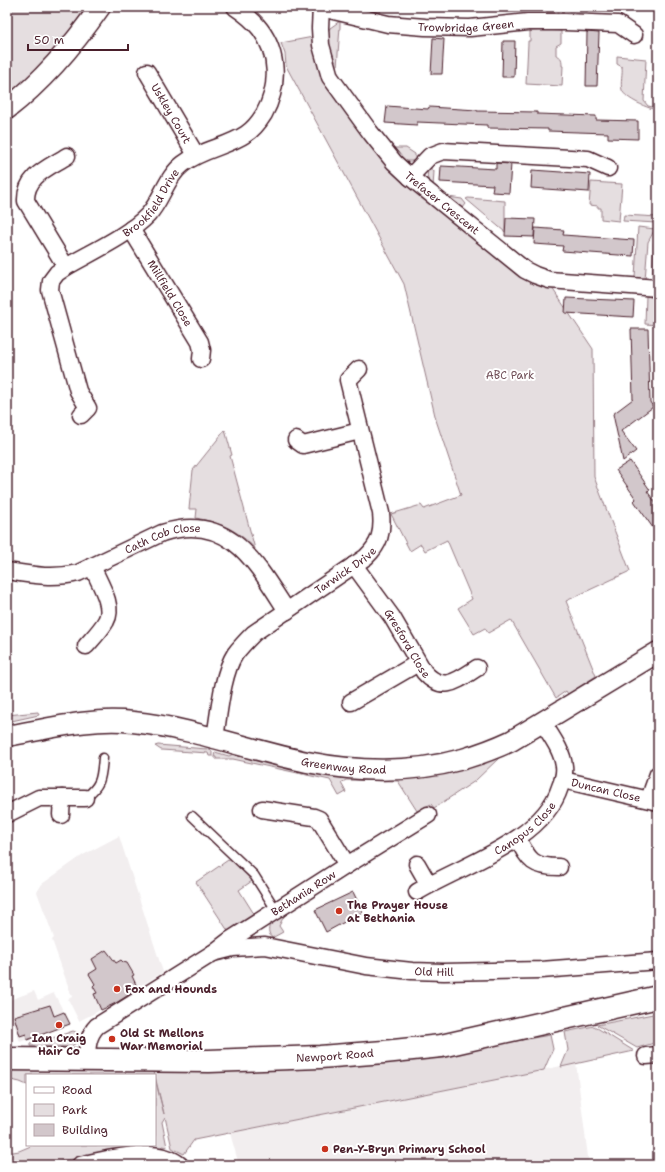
<svg xmlns="http://www.w3.org/2000/svg" width="665" height="1172" font-family="'Shantell Sans',sans-serif">
	<style>
		.built { fill: #f2eeef }
		.green { fill: #e5dee0; stroke: #987e86 }
		.building { fill: #d2c7cb; stroke: #4a1f2b }
		.lines { fill: none; stroke-linecap: round; stroke-linejoin: round }
		.service-casing { stroke: #4a1f2b; stroke-width: 11 }
		.minor-casing { stroke: #4a1f2b; stroke-width: 19 }
		.tertiary-casing { stroke: #4a1f2b; stroke-width: 23 }
		.secondary-casing { stroke: #4a1f2b; stroke-width: 25 }
		.service { stroke: #fff; stroke-width: 8 }
		.minor { stroke: #fff; stroke-width: 16 }
		.tertiary { stroke: #fff; stroke-width: 20 }
		.secondary { stroke: #fff; stroke-width: 22 }
		.poi-dot { fill: #c8321e; stroke: #fff; stroke-width: 1.5 }
		.labels { text-anchor: middle; stroke-width: 4; stroke-linejoin: round; paint-order: stroke }
		.street-label { font-size: 11px; fill: #4a1f2b; stroke: #fff }
		.park-label { font-size: 11px; fill: #714f58; stroke: #fff }
		.poi-label { font-size: 11px; font-weight: bold; fill: #4a1f2b; stroke: #fff; text-anchor: start }
	</style>
	<rect width="100%" height="100%" fill="#fff"/>
	<filter id="ink" filterUnits="userSpaceOnUse"><feTurbulence type="fractalNoise" baseFrequency=".025" numOctaves="2"/><feDisplacementMap in="SourceGraphic" scale="8" xChannelSelector="R" yChannelSelector="G"/><feConvolveMatrix kernelMatrix="1 2 1 2 8 2 1 2 1" color-interpolation-filters="sRGB"/></filter>
	<g filter="url(#ink)">
		<path class="built" d="M119,836l44,136 -28,17 1,3 -4,2 -53,27 -11,-22 4,-2 -20,-57 2,-2 -17,-46 5,-8 41,-29z
			M34,991l4,9 16,-7 16,31 -50,18 -13,-38v-3z
			M576,1063l13,102h-350l-9,-32z"/>
		<path class="green" d="M7,7h79l-33,48 -46,46z
			M343,7h38l-1,6 -2,3z
			M340,21v6l-3,40 -5,1 -5,-35 3,-5z
			M545,30l16,1v12l-5,3v9c6,2 6,5 6,11h1l-1,20 -36,-2 2,-41v-2h2v-10z
			M313,37l77,129 160,119 43,64 1,128 36,94 -64,30 30,75 -28,18 -2,-3 -10,7 -45,-78 -23,13 -3,-5 -11,6 -16,-26 14,-9 -25,-59 -22,11 -4,-7 -11,7 -19,-37 30,-9 3,4 37,-14 -25,-75 -32,-136 -118,-218 -1,-12 -4,-11z
			M617,56l29,3 -2,42 4,5 10,2v2c-9,-1 -33,-11 -36,-20 -2,-7 1,-16 0,-23l-5,-3z
			M390,148h16l9,6v7h-12z
			M429,167l5,4 -1,17c-6,-7 -7,-12 -4,-21z
			M591,182l31,2 -3,37 -18,-2v-11h-3v-2l-9,-1z
			M448,197l14,2 4,5 -4,5z
			M468,198l37,3v31l-39,-33z
			M624,215l34,2v5l-2,1 -33,-2z
			M638,227l17,2 -7,13 -3,38 -8,-1 -2,-2z
			M658,235v43l-6,2 2,-37z
			M646,296l8,2 4,5v22l-13,-1z
			M225,430l7,25 -2,1 25,93c-16,-19 -35,-26 -59,-31l1,-9h-8l4,-39z
			M38,712l1,3 -32,7v-7z
			M158,745l49,4 5,2v5h-3l-1,-3 -47,-3 -6,-4z
			M215,752l14,4 4,-2 61,13 208,-15 -2,5 -25,24 -41,27 -3,-4 -14,7 -19,-30 -52,-1 -5,3 5,9 -7,4 -9,-16 -97,-21h-17v-2h-2z
			M231,858l21,23 -13,9 17,27 -26,17 -34,-52z
			M290,909l-7,9 -4,8 4,6 -11,6c-11,-14 8,-22 18,-29z
			M658,1013v29l-21,6 -40,-23z
			M594,1026l40,25 -73,16 7,-17 -3,-18z
			M73,1031l5,2 1,3 -3,7 -6,4 -40,-1v-3l26,-6z
			M550,1035l3,14 -9,21 -350,70 -10,14 -12,-6 -7,-31 -3,5 5,25 -5,-1 -3,5 -96,9 -8,5h-48v-12l12,-2 14,-6h122v-66l9,35 -10,-42 55,-2 244,-18z
			M7,1063l143,1 4,11h-127v10l-7,-3 -13,-3z"/>
		<path class="building" d="M587,32l12,1 -2,53h-11z
			M433,38l11,1 -2,35h-11z
			M503,41h12l-1,36h-12z
			M387,106l41,3 1,-2 48,3v1l60,1v2l59,2v4l42,1v18l-30,-1v-5l-60,-2v-2l-61,-1v-3l-70,-3v3l-32,-2z
			M496,163l15,1 -2,29 -17,-1 1,-7 -53,-3 1,-16 55,3z
			M532,170l58,4 -1,18 -58,-4z
			M506,218l29,1 -1,18 -29,-1z
			M535,228l29,2 -1,5 71,5 -1,16 -71,-5 1,-5 -29,-2z
			M566,298l68,3 -1,16 -68,-4z
			M631,329h17l2,73 3,5 -32,24 15,20 -13,10 -10,-47 20,-15z
			M630,461l20,29 -3,1 11,15v29l-24,-34 2,-2 -20,-29z
			M353,892l10,20 -37,20 -11,-22z
			M106,950l10,13 5,-3 2,2 4,1 7,12 -2,1 5,11 -2,2v2l-19,12 -15,7 -7,-16 3,-1 -4,-7 2,-2 -6,-10 8,-5 -5,-10z
			M50,1005l4,11 10,-4 6,12 -43,16 -1,-6 -6,2 -6,-20z"/>
		<g class="lines">
			<defs>
				<path id="service" d="M85,798c17,-14 16,-20 18,-40
					M192,816l62,59 22,35"/>
				<g id="minor">
					<path id="s1" d="M321,7l-1,21 1,17 9,32 40,55 24,30 16,15 115,93 10,5 14,5 109,8"/>
					<path id="s2" d="M321,8l67,16 37,3 45,1 58,-6h37l53,2 16,11"/>
					<path id="s3" d="M147,72l49,83"/>
					<path d="M410,177l20,-21 13,-5 145,8 20,9"/>
					<path id="s4" d="M131,229l69,113 2,8 -1,9"/>
					<path d="M66,267l-40,-66c-1,-25 22,-33 41,-45"/>
					<path id="s5" d="M81,415l7,-7 -10,-17 -28,-101 1,-9 6,-8 9,-6c24,-14 63,-32 82,-52 14,-15 18,-38 35,-51 19,-15 44,-17 63,-30 8,-5 13,-12 18,-20 15,-27 15,-60 -4,-85 -7,-9 -16,-16 -25,-22"/>
					<path d="M296,440l7,5 57,-14"/>
					<path id="s6" d="M354,565l38,52 32,55c19,22 34,8 53,-4"/>
					<path id="s7" d="M7,571c25,4 46,8 71,2l84,-40c67,-22 94,30 125,78"/>
					<path d="M86,646c7,-8 15,-16 20,-25 9,-15 -8,-40 -14,-55"/>
					<path d="M351,702l67,-39"/>
					<path id="s8" d="M215,738c4,-24 7,-64 20,-84 6,-8 12,-14 19,-21l112,-76c14,-13 17,-26 15,-44l-33,-133 11,-11"/>
					<path id="s9" d="M563,780l95,22"/>
					<path d="M649,799l9,-25"/>
					<path d="M262,809l52,8 5,2 28,46"/>
					<path d="M7,814l32,-16h46"/>
					<path d="M61,815l1,-17"/>
					<path d="M518,839c11,22 15,28 41,28"/>
					<path d="M417,864l12,21"/>
					<path id="s10" d="M417,892c45,-27 126,-51 143,-105 3,-7 5,-14 4,-21 -2,-16 -13,-30 -21,-43"/>
					<path id="s11" d="M213,953l20,-5 32,-2 101,20 46,5 32,1 97,-2 117,-9"/>
					<path d="M646,1056l12,-1"/>
					<path id="s12" d="M87,1060c0,-13 1,-25 10,-34l116,-73 17,-13 117,-75 81,-50"/>
					<path d="M80,1165c27,-6 77,-20 100,0"/>
				</g>
				<g id="tertiary">
					<path d="M7,109c37,-29 66,-63 93,-102"/>
					<path id="s13" d="M7,736c41,-7 84,-19 126,-14 60,6 116,28 174,40 51,10 106,11 156,-3 17,-5 33,-11 48,-18l147,-89"/>
				</g>
				<g id="secondary">
					<path id="s14" d="M7,1059l202,2 111,-4 64,-5 57,-6 217,-49"/>
				</g>
			</defs>
			<use href="#service" class="service-casing"/>
			<use href="#minor" class="minor-casing"/>
			<use href="#tertiary" class="tertiary-casing"/>
			<use href="#secondary" class="secondary-casing"/>
			<use href="#service" class="service"/>
			<use href="#minor" class="minor"/>
			<use href="#tertiary" class="tertiary"/>
			<use href="#secondary" class="secondary"/>
		</g>
	</g>
	<g class="poi-dot">
		<circle cx="339" cy="911" r="4"/>
		<circle cx="117" cy="989" r="4"/>
		<circle cx="59" cy="1025" r="4"/>
		<circle cx="112" cy="1039" r="4"/>
		<circle cx="325" cy="1149" r="4"/>
	</g>
	<g class="labels">
		<g class="street-label">
			<text dy="4" stroke="none"><textPath href="#s2" startOffset="147">Trowbridge Green</textPath></text>
			<text dy="4" stroke="none"><textPath href="#s3" startOffset="48">Uskley Court</textPath></text>
			<text dy="4" stroke="none"><textPath href="#s5" startOffset="273">Brookfield Drive</textPath></text>
			<text dy="4" stroke="none"><textPath href="#s1" startOffset="241">Trefaser Crescent</textPath></text>
			<text dy="4" stroke="none"><textPath href="#s4" startOffset="75">Millfield Close</textPath></text>
			<text dy="4" stroke="none"><textPath href="#s7" startOffset="164">Cath Cob Close</textPath></text>
			<text dy="4" stroke="none"><textPath href="#s8" startOffset="226">Tarwick Drive</textPath></text>
			<text dy="4" stroke="none"><textPath href="#s6" startOffset="95">Gresford Close</textPath></text>
			<text dy="4" stroke="none"><textPath href="#s13" startOffset="343">Greenway Road</textPath></text>
			<text dy="4" stroke="none"><textPath href="#s9" startOffset="44">Duncan Close</textPath></text>
			<text dy="4" stroke="none"><textPath href="#s10" startOffset="126">Canopus Close</textPath></text>
			<text dy="4" stroke="none"><textPath href="#s12" startOffset="282">Bethania Row</textPath></text>
			<text dy="4" stroke="none"><textPath href="#s11" startOffset="224">Old Hill</textPath></text>
			<text dy="4" stroke="none"><textPath href="#s14" startOffset="328">Newport Road</textPath></text>
		</g>
		<g class="park-label">
			<text x="510" y="379">ABC Park</text>
		</g>
		<g class="poi-label">
			<text x="347" y="909">The Prayer House<tspan x="347" dy="13">at Bethania</tspan></text>
			<text x="125" y="993">Fox and Hounds</text>
			<text x="120" y="1037">Old St Mellons<tspan x="120" dy="13">War Memorial</tspan></text>
			<text x="59" y="1042" text-anchor="middle">Ian Craig<tspan x="59" dy="13">Hair Co</tspan></text>
			<text x="333" y="1153">Pen-Y-Bryn Primary School</text>
		</g>
	</g>
	<rect width="665" height="1172" fill="none" stroke="#fff" stroke-width="24"/>
	<rect x="12" y="12" width="641" height="1148" fill="none" stroke="#4a1f2b" stroke-width="1.5" filter="url(#ink)"/>
	<rect x="26" y="1074" width="130" height="72" fill="#ffffff" stroke="#b7a5aa"/>
	<rect x="34" y="1087" width="20" height="6" fill="#ffffff" stroke="#b7a5aa"/>
	<text x="62" y="1094" font-size="12" fill="#4a1f2b">Road</text>
	<rect x="34" y="1104" width="20" height="12" fill="#e5dee0" stroke="#b7a5aa"/>
	<text x="62" y="1114" font-size="12" fill="#4a1f2b">Park</text>
	<rect x="34" y="1124" width="20" height="12" fill="#d2c7cb" stroke="#b7a5aa"/>
	<text x="62" y="1134" font-size="12" fill="#4a1f2b">Building</text>
	<path d="M28 44v6h100v-6" fill="none" stroke="#4a1f2b" stroke-width="2"/>
	<text x="34" y="44" font-size="12" fill="#4a1f2b" stroke="#ffffff" stroke-width="3" paint-order="stroke">50 m</text>
</svg>
